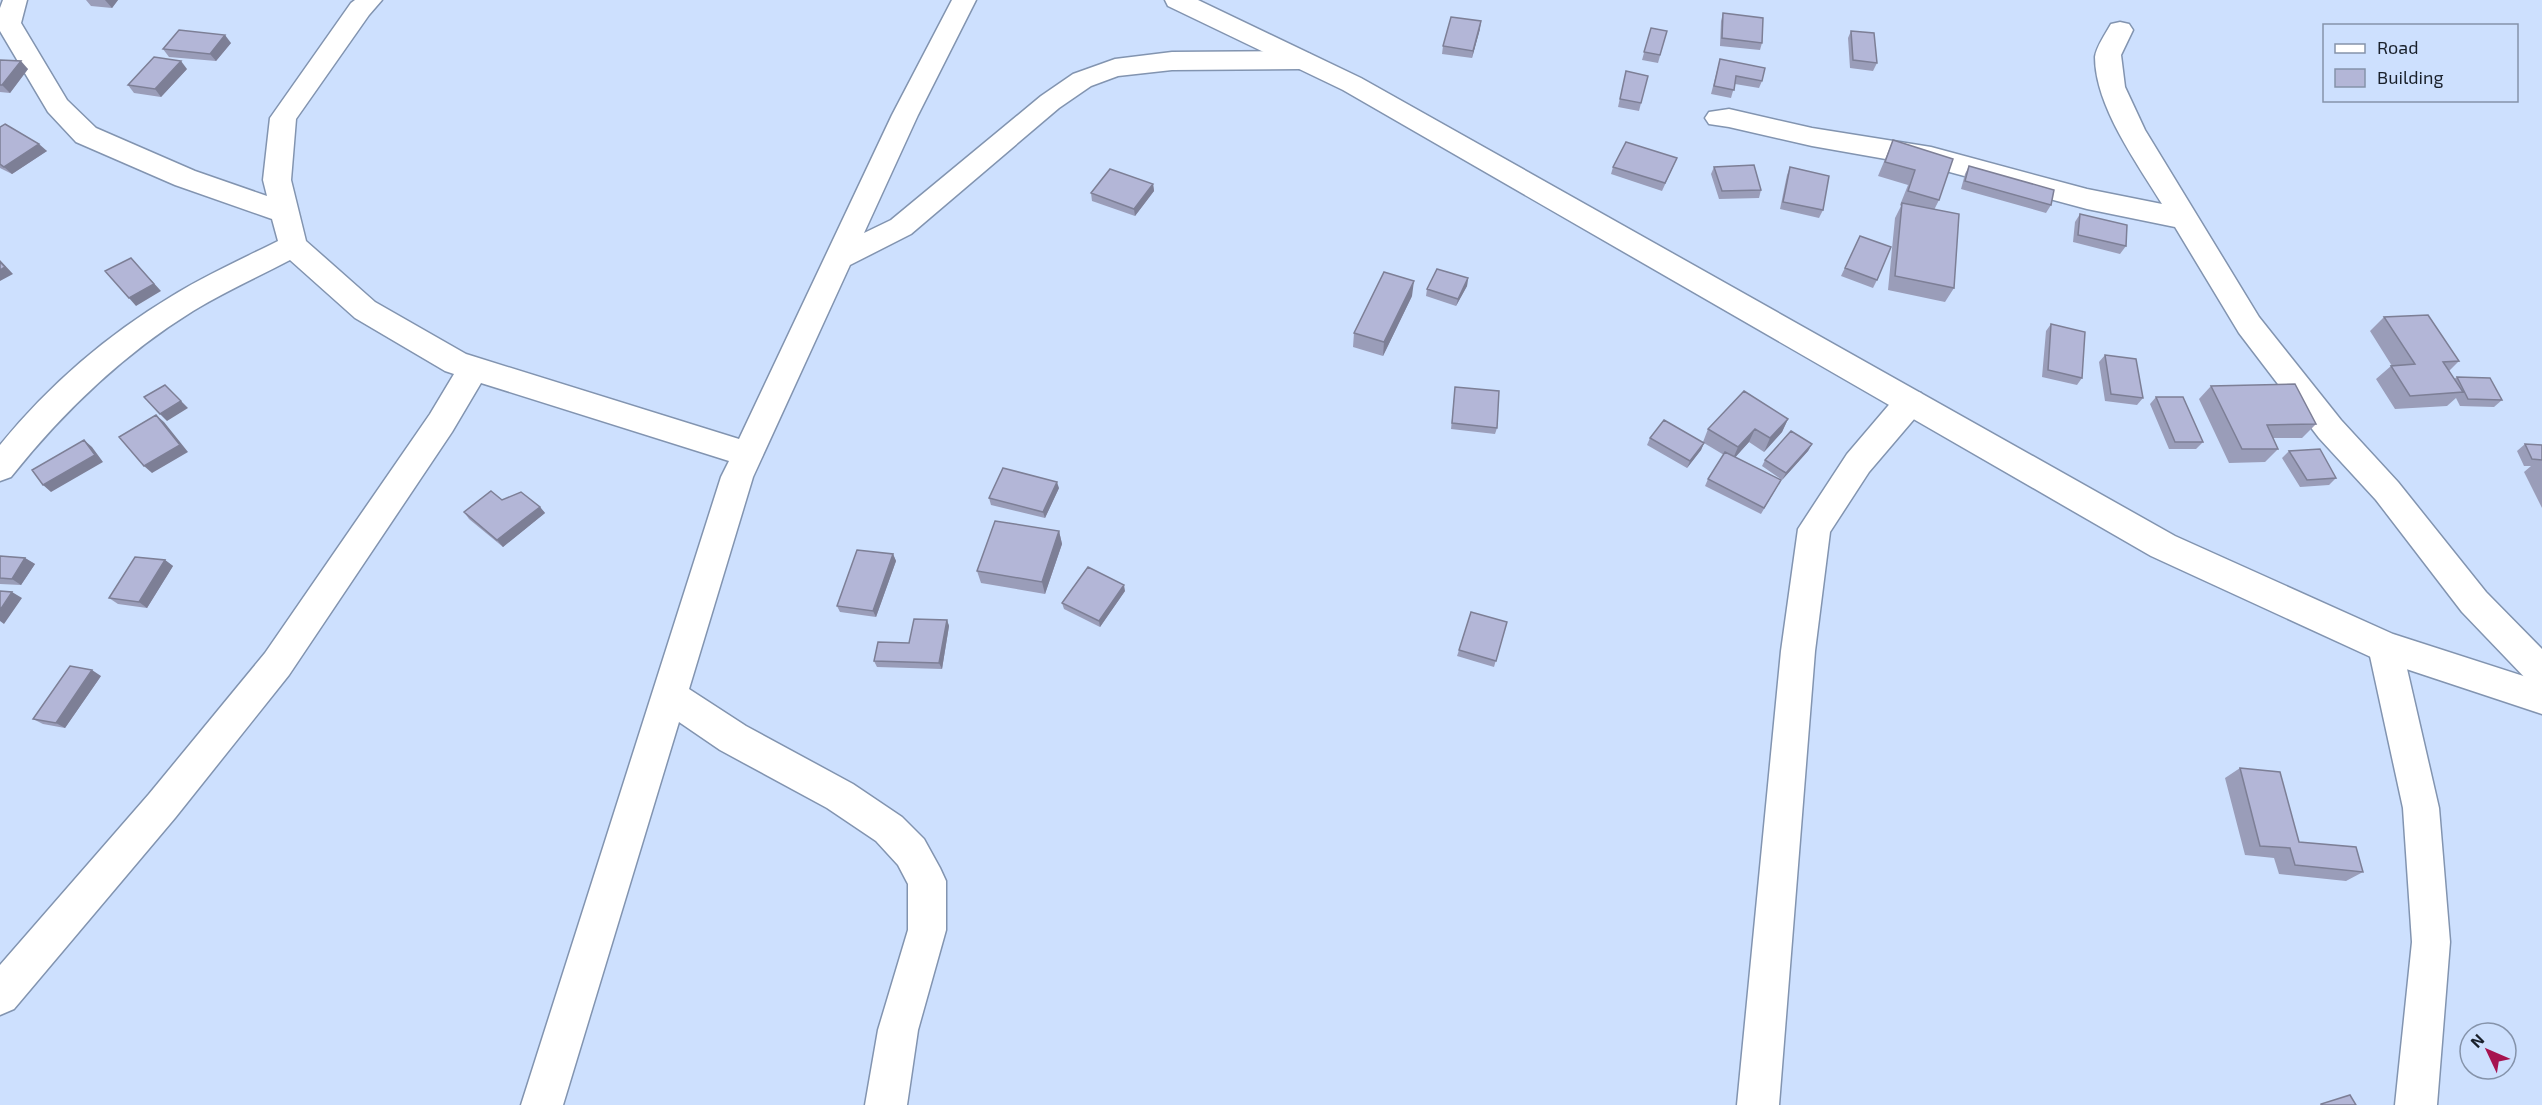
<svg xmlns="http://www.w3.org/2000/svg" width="2542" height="1105" font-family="'Exo 2',sans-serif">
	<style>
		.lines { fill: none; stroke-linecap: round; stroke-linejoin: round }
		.street-casing { stroke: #8294b0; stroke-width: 3 }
		.secondary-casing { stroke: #8294b0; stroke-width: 3 }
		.street { fill: #fff; fill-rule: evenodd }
		.secondary { fill: #fff; fill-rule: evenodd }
		.wall { fill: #9a9db9 }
		.shaded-wall { fill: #7d7f96 }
		.building { fill: #b3b6d7; stroke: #7d7f96; stroke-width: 1.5 }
	</style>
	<rect width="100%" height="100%" fill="#cde0fe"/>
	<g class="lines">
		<defs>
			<path id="street" d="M3,0h24l-6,23 46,77 29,28 99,43 72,25 -4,-16 7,-62 81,-115 4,-3h27l-13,15 -73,104 -5,61 15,61 69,61 91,52 273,85 153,-324 60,-115h24l-58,115 -54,118 27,-13 150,-124 32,-22 42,-15 57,-7 129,-1 9,3 4,6 -4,6 -9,3 -129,1 -54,6 -27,10 -32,22 -148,126 -61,31 -97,212 -64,212 57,37 107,58 49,33 22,22 16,29 6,13v49l-28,100 -11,75h-42l13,-75 30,-100v-46l-10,-19 -22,-24 -49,-33 -107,-58 -41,-28 -116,383h-42l200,-628 8,-16 -248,-78 -29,49 -163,243 -114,143 -161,191 -14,6v-50l149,-171 116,-141 165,-239 24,-40 -9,-3 -90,-53 -65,-58c-32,17 -66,32 -97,51 -71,44 -130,101 -182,166l-11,4v-36c48,-59 107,-110 172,-149 34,-21 70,-37 106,-55l-6,-22 -97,-34 -99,-43 -28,-30 -48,-81v-23z
				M2120,22l9,2 4,6 -12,25 4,32 20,43 114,187 82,103 57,62 88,110 56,57v39l-12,-5 -68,-71 -86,-112 -57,-62 -80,-105 -64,-106 -88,-18 -156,-42 -119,-21 -83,-19 -20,-3 -4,-6 4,-6 20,-3 83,19 119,19 156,42 75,15c-25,-41 -67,-98 -67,-147 1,-10 11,-24 16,-33z
				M1910,390l11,3 4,9 -4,9 -52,61 -39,60 -15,119 -36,454h-42l44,-454 17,-122 49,-75 52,-61z
				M2385,632l12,4 5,11 37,161 11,134 -13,163h-42l17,-163 -9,-134 -35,-161 5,-11z"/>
			<path id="secondary" d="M1165,0h33l163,78 814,458 218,98 149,48v32l-169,-56 -222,-102 -808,-466 -175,-84z"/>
		</defs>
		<use href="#street" class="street-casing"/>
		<use href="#secondary" class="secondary-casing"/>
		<use href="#street" class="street"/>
		<use href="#secondary" class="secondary"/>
	</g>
	<path class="wall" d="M86,0h32l-6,8 -21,-2z
		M1723,13l39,30 -2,7 -40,-4 1,-25z
		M1651,28l16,3 -9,32 -16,-3z
		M1480,29l-8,29 -30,-4 1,-8z
		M1851,31l26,32 -4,8 -23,-3 -2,-30z
		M231,43l-15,18 -47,-4 -6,-8z
		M1720,59l42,22 -3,7 -24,-4 -4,14 -20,-4z
		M0,60l28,9 -18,24 -10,-1z
		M187,69l-26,28 -27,-4 -6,-8z
		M1626,71l22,5 -9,35 -21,-4z
		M0,127l47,24 -35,23 -12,-6z
		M1893,140l46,60 -5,10 20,78 -9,14 -57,-12 7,-72 6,-12 -1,-1 8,-20 -30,-9z
		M1677,158l-3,7 -12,26 -51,-17 2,-7z
		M1969,166l82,39 -5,8 -85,-24 4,-15z
		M1714,167l47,23 -2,8 -40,1 -8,-25z
		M1790,167l33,43 -4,8 -39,-9 7,-34z
		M1153,184l1,7 -19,25 -43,-15 -1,-8z
		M2080,214l46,32 -6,8 -47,-12 2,-20z
		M1860,236l17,44 -4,8 -32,-12z
		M1468,278l-1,8 -11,20 -30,-10 1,-7z
		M1412,296l-29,60 -30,-9 1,-14z
		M2384,317l75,44 -10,10 5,8 3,-2 45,23 -8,7 -34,-1 -4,-8 -9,8 -52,3 -19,-30 15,-13h1l-22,-35z
		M2051,324l31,54 -5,7 -35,-8 4,-46z
		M2105,355l38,43 -6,7 -32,-4 -6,-39z
		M2211,386l105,38 -14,14h-29l5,11 -13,13 -36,1 -30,-64z
		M1455,387l42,41 -2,6 -44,-5z
		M2156,397l47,45 -7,7h-27l-19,-45z
		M1788,419l-6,13 -18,20 -15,-10 -14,15 46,23 -20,34 -56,-28 3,-7 16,-24 -20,-12 -3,7 -14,18 -40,-23 3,-7 53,4 5,-13z
		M1812,444l-4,7 -26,29 -20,-14 3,-6z
		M2525,444l17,1v63l-18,-36 7,-6h-7l-7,-15z
		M2289,451l47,27 -7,7 -29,2 -18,-29z
		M1059,488l-14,30 -54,-13 -2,-7z
		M502,500l38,7 5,6 -42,34 -34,-28 -5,-7z
		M1059,531l3,13 -17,50 -64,-11 -4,-12z
		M893,554l3,7 -20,56 -36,-5 -3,-6z
		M0,556l25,2 10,6 -14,21 -21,-1z
		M165,560l8,6 -26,42 -29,-4 -9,-6z
		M1125,591l-25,36 -36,-18 -2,-6z
		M947,620l2,6 -7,43 -65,-2 -3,-6 35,-18z
		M1507,622l-13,45 -37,-11 2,-6z
		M101,676l-36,52 -22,-4 -10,-5z
		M2240,768l59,74 64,30 -17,9 -67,-7 -5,-16 -29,-3 -20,-77z"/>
	<path class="shaded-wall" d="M105,0h13l-6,8z
		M1481,21l-1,8 -8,29 1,-7z
		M225,35l6,8 -15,18 -6,-7z
		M21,61l7,8 -18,24 -8,-8z
		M181,61l6,8 -26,28 -6,-8z
		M39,144l8,7 -35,23 -8,-7z
		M1153,184l1,7 -19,25 -1,-7z
		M131,258l30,33 -25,15 -7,-8z
		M0,260l13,14 -13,7z
		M1468,278l-1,8 -11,20 2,-7z
		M1414,281l-2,15 -29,60 1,-14z
		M165,385l23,23 -21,13 -7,-7z
		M156,415l8,7 24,30 -36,21 -8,-7z
		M1788,419l-6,13 -18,20 6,-14z
		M1755,429l-6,13 -17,19 6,-14z
		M84,440l8,7 11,15 -52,30 -8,-7z
		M1704,443l-3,7 -14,18 3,-7z
		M1812,444l-4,7 -26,29 4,-7z
		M1057,482l2,6 -14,30 -2,-6z
		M540,507l5,6 -42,34 -6,-7z
		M1059,531l3,13 -17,50 -3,-12z
		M893,554l3,7 -20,56 -3,-6z
		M25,558l10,6 -14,21 -9,-6z
		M165,560l8,6 -26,42 -8,-6z
		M1124,585l1,6 -25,36 -1,-6z
		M12,592l10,6 -18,26 -4,-3v-11z
		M947,620l2,6 -7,43 -3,-6z
		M92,670l9,6 -36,52 -9,-5z"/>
	<path class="building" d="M1723,13l40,5 -1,25 -40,-5z
		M1451,17l30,4 -8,30 -30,-5z
		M1651,28l16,3 -7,24 -16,-3z
		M179,30l46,5 -15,19 -47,-5z
		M1851,31l23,2 3,30 -24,-3z
		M154,57l27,4 -26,28 -27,-4z
		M1720,59l45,9 -3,13 -26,-5 -2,14 -20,-4z
		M0,60l21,1 -19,24h-2z
		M1626,71l22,5 -7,27 -21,-4z
		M5,124l34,20 -35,23 -4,-3v-37z
		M1893,140l60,19 -14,41 -31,-9 7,-21 -30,-8z
		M1626,142l51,16 -12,25 -52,-16z
		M1754,165l7,25 -39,1 -8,-24z
		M1969,166l85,24 -3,15 -86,-24z
		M1790,167l39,9 -6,34 -40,-8z
		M1110,169l43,15 -19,25 -43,-16z
		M1902,203l57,11 -5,74 -59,-12z
		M2080,214l47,11 -1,21 -48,-11z
		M1860,236l31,11 -14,33 -32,-12z
		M131,258l23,26 -25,14 -24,-27z
		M0,262l5,5 -5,3z
		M1437,269l31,9 -10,21 -31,-10z
		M1384,272l30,9 -30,61 -30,-9z
		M2428,315l31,46 -16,1 20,30 -53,4 -19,-30 24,-2 -31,-47z
		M2051,324l34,8 -3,46 -34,-8z
		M2105,355l31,4 7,39 -32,-4z
		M2457,377l33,1 12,22 -34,-1z
		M2295,384l21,40 -49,1 11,24h-36l-31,-63z
		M165,385l16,16 -21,13 -16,-17z
		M1455,387l44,4 -2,37 -45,-5z
		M1744,391l44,28 -18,19 -15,-9 -17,18 -30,-18z
		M2156,397h27l20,45h-28z
		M156,415l24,30 -36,21 -25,-29z
		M1664,420l40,23 -14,18 -40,-23z
		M1791,431l21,13 -26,29 -21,-13z
		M84,440l11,15 -52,30 -11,-15z
		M2525,444l17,1v15l-10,-1z
		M2320,449l16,29 -29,2 -18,-29z
		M1725,452l56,28 -17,28 -56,-29z
		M1003,468l54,14 -14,30 -54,-14z
		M491,491l11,9 19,-8 19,15 -43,33 -33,-28z
		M995,521l64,10 -17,51 -65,-11z
		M857,550l36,4 -20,57 -36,-5z
		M0,556l25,2 -13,21 -12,-1z
		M135,557l30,3 -26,42 -30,-4z
		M1088,567l36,18 -25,36 -37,-18z
		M0,591l12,1 -12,18z
		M1471,612l36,10 -11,39 -37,-11z
		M914,619l33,1 -8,43 -65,-2 4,-19 31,1z
		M70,666l22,4 -36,53 -23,-4z
		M2240,768l40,4 19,70 57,5 7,25 -68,-7 -5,-17 -30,-2z
		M2350,1095l6,10h-35v-1z"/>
	<rect x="2323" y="24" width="195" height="78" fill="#cde0fe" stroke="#8593aa" stroke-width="1.5"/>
	<rect x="2335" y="44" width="30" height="9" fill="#ffffff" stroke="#8593aa" stroke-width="1.5"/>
	<text x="2377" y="54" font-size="18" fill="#19202b">Road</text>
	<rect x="2335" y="69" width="30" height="18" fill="#b3b6d7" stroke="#8593aa" stroke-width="1.5"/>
	<text x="2377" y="84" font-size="18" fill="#19202b">Building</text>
	<g transform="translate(2488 1051) rotate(314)"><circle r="28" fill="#cde0fe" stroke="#8593aa" stroke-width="1.5"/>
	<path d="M0-4.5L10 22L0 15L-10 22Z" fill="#a6134f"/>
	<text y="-9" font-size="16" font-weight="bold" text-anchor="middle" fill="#19202b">N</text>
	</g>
</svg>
